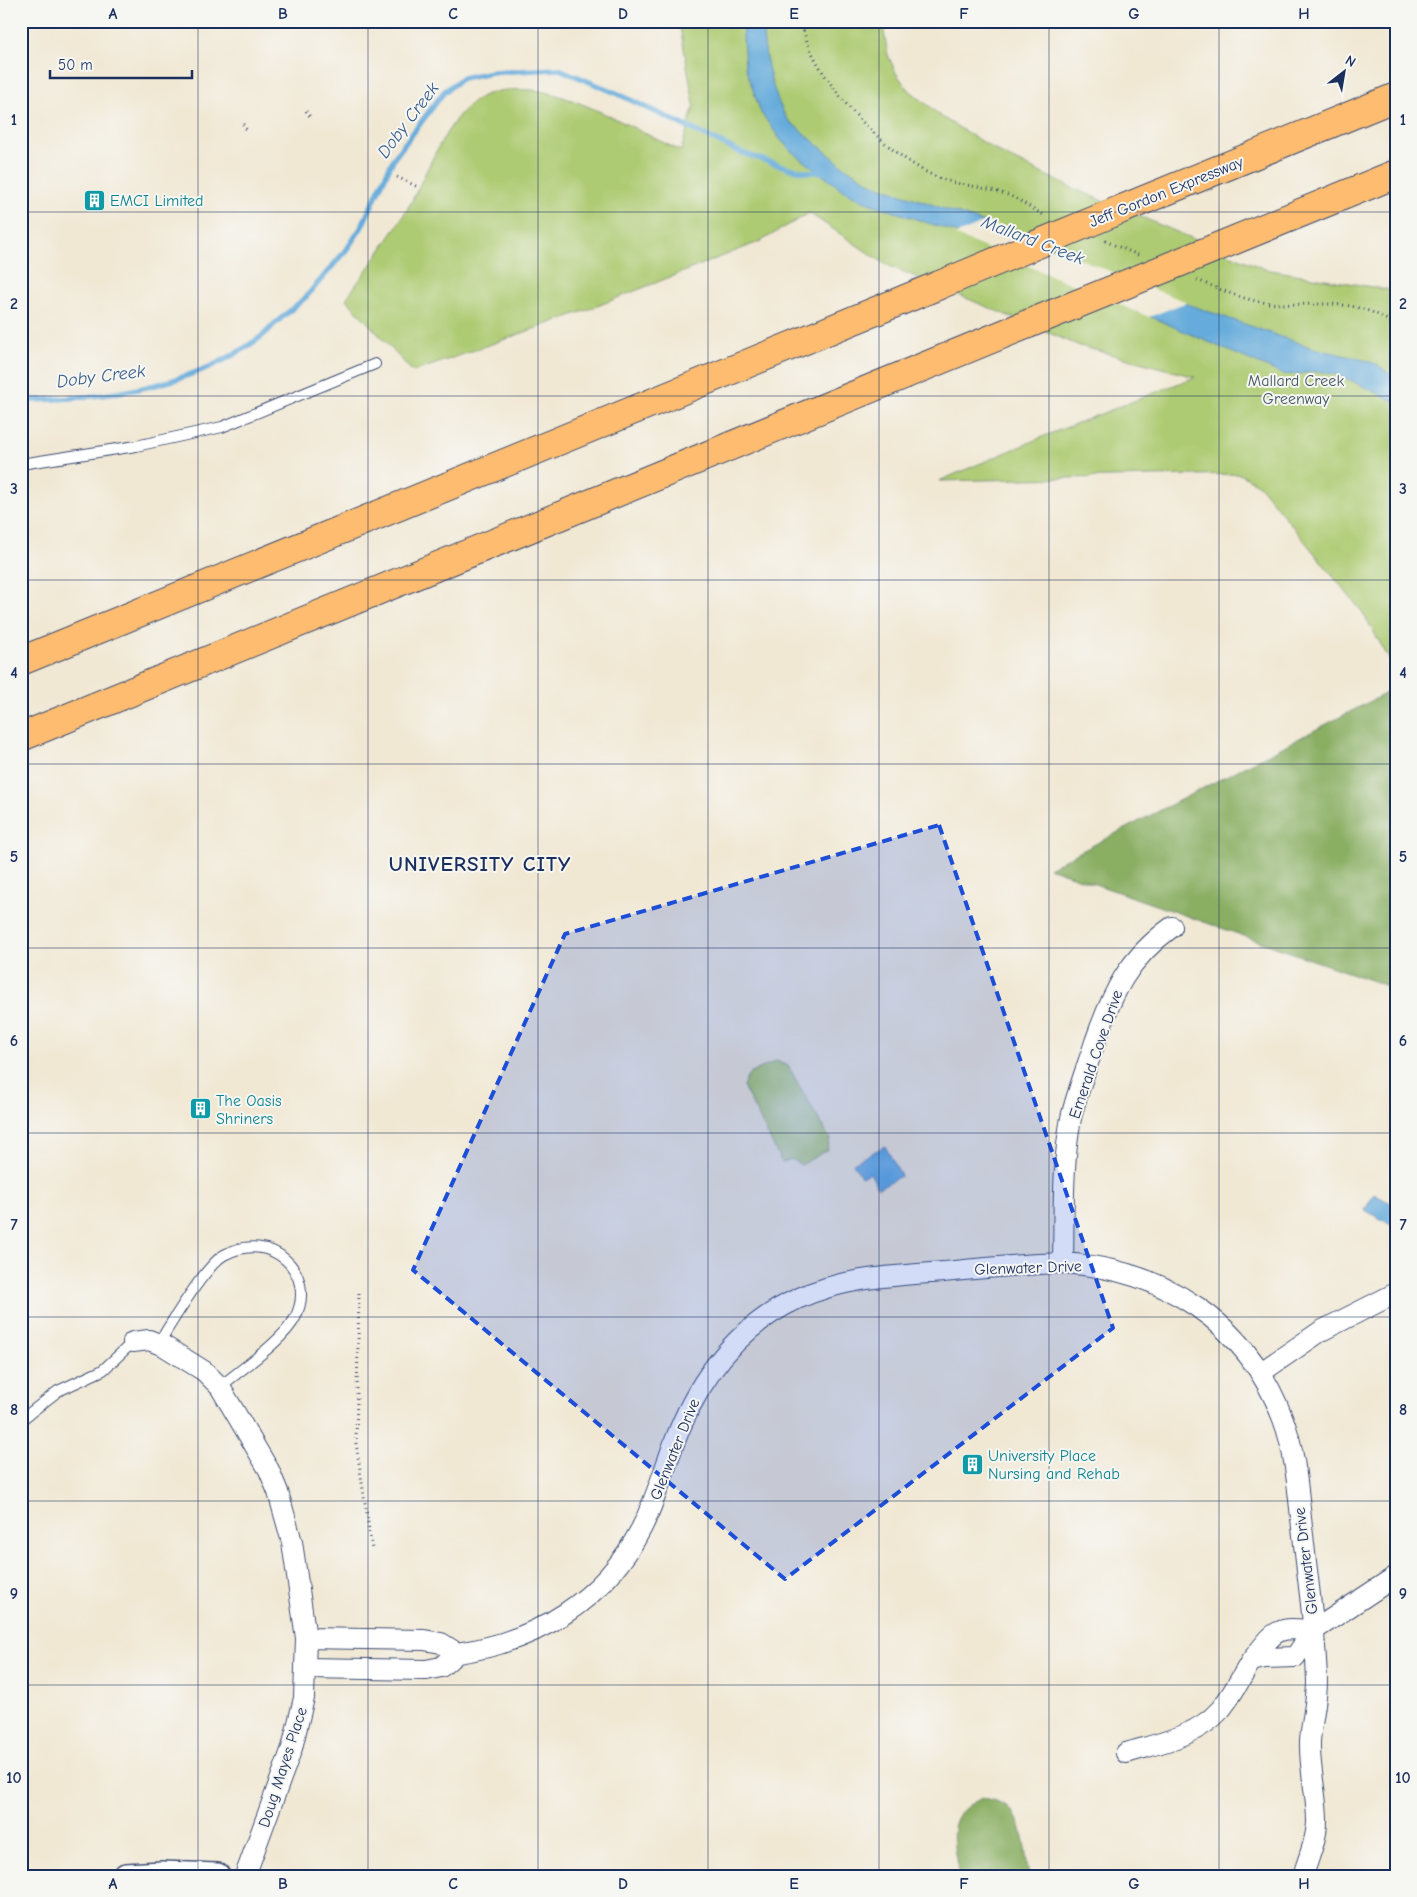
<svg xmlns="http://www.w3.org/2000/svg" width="1417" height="1897" font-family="'Comic Neue',sans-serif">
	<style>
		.green { fill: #adcb72; stroke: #647d68 }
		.forest { fill: #8aaf64; stroke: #526f61 }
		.water { fill: #65abdb; stroke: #406d9c }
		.pier { fill: #f1e8d4 }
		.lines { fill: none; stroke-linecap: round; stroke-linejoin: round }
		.stream { stroke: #65abdb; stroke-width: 5.5 }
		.service-casing { stroke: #3b4b70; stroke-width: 12 }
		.minor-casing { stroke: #3b4b70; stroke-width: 22 }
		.tertiary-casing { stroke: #3b4b70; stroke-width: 28 }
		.motorway-casing { stroke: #3b4b70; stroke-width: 30 }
		.path { stroke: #3b4b70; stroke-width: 3; stroke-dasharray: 1 4; stroke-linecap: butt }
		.service { stroke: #fff; stroke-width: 10 }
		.minor { stroke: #fff; stroke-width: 20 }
		.tertiary { stroke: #fff; stroke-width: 25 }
		.motorway { stroke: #fdbc6f; stroke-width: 28 }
		.motorway-bridge-casing { stroke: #3b4b70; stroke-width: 30; stroke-linecap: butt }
		.motorway-bridge { stroke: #fdbc6f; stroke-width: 28 }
		.marked { fill: #1d4ed8; fill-opacity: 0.2; stroke: #1d4ed8; stroke-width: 4; stroke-dasharray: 10 6; stroke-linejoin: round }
		.grid { fill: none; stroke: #1b2f5e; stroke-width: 1; stroke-opacity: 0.55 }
		.labels { text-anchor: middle; stroke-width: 4; stroke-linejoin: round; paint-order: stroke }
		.street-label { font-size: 16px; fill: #1b2f5e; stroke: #f6f6f2 }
		.culture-label { font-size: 16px; fill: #0d838f; stroke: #f6f6f2; text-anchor: start }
		.park-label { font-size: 16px; fill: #405663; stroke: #f6f6f2 }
		.water-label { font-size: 18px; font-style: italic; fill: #355a8a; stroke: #f6f6f2 }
		.district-label { font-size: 21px; font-weight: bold; letter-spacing: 1px; fill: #1b2f5e; stroke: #f6f6f2 }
		.neatline { fill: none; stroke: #1b2f5e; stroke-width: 2 }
		.grid-label { font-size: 16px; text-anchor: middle; font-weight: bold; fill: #1b2f5e }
	</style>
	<rect width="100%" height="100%" fill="#f6f6f2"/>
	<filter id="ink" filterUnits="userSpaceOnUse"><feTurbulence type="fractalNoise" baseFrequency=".02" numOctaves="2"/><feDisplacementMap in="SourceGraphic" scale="10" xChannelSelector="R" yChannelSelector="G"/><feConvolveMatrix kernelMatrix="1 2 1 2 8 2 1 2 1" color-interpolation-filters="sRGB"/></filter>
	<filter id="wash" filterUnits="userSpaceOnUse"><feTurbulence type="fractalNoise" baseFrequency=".0096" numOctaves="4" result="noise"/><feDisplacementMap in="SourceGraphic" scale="20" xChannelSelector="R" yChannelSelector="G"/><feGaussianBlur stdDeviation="1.12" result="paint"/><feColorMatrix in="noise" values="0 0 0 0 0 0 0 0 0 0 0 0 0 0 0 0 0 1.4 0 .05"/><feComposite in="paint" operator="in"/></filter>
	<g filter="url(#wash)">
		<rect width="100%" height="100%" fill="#f1e8d4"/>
		<path class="green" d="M679,21h203l6,34 8,18 11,15 36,30 59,36 68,33 195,82 131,22v380l-33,-58 -104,-128 -19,-11 -301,7 108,-46 148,-58 -115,-31 -195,-82 -76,-51 -48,28 -174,69 -174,62 -67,-73c21,-30 43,-59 62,-91 18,-32 38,-91 71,-110 15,-9 35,-9 52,-8 42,3 111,43 150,61l13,-46z
			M776,1061l12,5 42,73 -3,11 -26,15 -10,-6 -9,4 -39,-77 6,-12z"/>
		<path class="forest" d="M1396,688v301l-347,-121z
			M983,1798c9,2 19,4 26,10 16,14 16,48 20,68h-70c-6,-36 -16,-62 24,-78z"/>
		<path class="water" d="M742,21h20c1,29 10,75 26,99l55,46 30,18 115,40 202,81 123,43 55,13 10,4 18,14v23c-19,-8 -49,-26 -68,-29 -16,-4 -31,4 -46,1l-324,-141 -93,-31 -25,-14 -49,-37 -11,-12 -19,-26 -16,-46z
			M885,1146l16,30 -23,12 -8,-15 -9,4 -8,-14z
			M1374,1194l22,12v14l-5,5 -26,-15z"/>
		<path class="pier" d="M987,221l169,69 31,12 -38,15 -194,-82z"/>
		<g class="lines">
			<path class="stream" d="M21,400c74,0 166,-12 228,-55 9,-6 18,-11 23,-19l34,-29 41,-48 14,-21 33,-70 50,-66 18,-14 30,-6 67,-3 57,24 126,60 46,15 20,4h16"/>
		</g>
	</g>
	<g filter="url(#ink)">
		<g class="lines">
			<defs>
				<path id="service" d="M21,464l115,-18 86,-19 153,-63
					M159,1343c12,-20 47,-78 65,-88 47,-26 94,18 71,63 -11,22 -55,52 -75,69
					M21,1420l37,-29 45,-21 30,-28"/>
				<path id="minor" d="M1063,1263c1,-48 -1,-98 8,-145 6,-26 16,-51 24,-76 18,-51 33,-83 77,-115
					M133,1342l16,-2 15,6 40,25 16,16 49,83 9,22 14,50 14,96 -2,60 -12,50 -47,128
					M1260,1373l61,-42 75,-38
					M1313,1631c-39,-6 -38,1 -62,30l14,-3 30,-1 18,-26 83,-55
					M306,1638l118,2 17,3 16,10 -16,14 -15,3 -120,-2
					M457,1653c79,-11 148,-53 185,-126 13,-26 21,-54 31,-81 23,-63 62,-118 124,-147 47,-22 97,-23 147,-27 40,-4 79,-8 119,-9 100,6 184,59 220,156 14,37 15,78 20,116 5,48 13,98 14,147 0,20 -6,40 -7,60 -1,26 7,53 7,79 0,19 -9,37 -14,55
					M1126,1753c33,-10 70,-16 94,-43 12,-14 21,-32 31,-49"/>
				<path id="tertiary" d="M126,1876l36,-2 55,2"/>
				<path id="motorway" d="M1122,209l274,-112
					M1215,248l181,-74
					M21,661l916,-375
					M21,737l1007,-413"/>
			</defs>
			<use href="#service" class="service-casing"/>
			<use href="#minor" class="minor-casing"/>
			<use href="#tertiary" class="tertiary-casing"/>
			<use href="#motorway" class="motorway-casing"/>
			<path class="path" d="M801,21c11,57 80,129 131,154 23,11 47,10 70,18 17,5 29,16 44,23
				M306,111l5,7
				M243,124l5,8
				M397,177l21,10
				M1105,241l33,14
				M1197,280c23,9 47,21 73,23 48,5 83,-9 126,23
				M359,1293l-3,150 16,106"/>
			<use href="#service" class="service"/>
			<use href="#minor" class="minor"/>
			<use href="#tertiary" class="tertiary"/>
			<use href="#motorway" class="motorway"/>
			<defs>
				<path id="motorway-bridge" d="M937,286l185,-77
					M1028,324l187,-76"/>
			</defs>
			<use href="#motorway-bridge" class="motorway-bridge-casing"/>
			<use href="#motorway-bridge" class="motorway-bridge"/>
		</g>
	</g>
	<path class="marked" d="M939,825l174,503 -328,251 -372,-309 152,-336z"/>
	<path class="grid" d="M198,21v1855M368,21v1855M538,21v1855M708,21v1855M879,21v1855M1049,21v1855M1219,21v1855M21,212h1375M21,396h1375M21,580h1375M21,764h1375M21,948h1375M21,1133h1375M21,1317h1375M21,1501h1375M21,1685h1375"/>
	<defs>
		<symbol id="building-square" viewBox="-11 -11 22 22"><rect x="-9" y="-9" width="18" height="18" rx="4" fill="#0f9aa8" stroke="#f6f6f2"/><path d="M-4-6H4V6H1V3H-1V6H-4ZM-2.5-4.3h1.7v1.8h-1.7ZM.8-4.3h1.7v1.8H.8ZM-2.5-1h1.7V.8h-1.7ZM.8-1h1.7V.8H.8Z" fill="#fff"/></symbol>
	</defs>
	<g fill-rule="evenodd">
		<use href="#building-square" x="82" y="188" width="25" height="25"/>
		<use href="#building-square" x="188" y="1096" width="25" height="25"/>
		<use href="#building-square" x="960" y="1452" width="25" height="25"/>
	</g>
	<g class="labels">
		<g class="street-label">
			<text transform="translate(1166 191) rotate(-22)" y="6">Jeff Gordon Expressway</text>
			<text transform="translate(1095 1054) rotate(-71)" y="6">Emerald Cove Drive</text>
			<text transform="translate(1028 1267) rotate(-2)" y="6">Glenwater Drive</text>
			<text transform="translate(674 1449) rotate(-68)" y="6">Glenwater Drive</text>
			<text transform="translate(1305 1561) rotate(-97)" y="6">Glenwater Drive</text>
			<text transform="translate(282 1767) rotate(-72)" y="6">Doug Mayes Place</text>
		</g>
		<g class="culture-label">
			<text x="110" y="206">EMCI Limited</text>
			<text x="216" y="1106">The Oasis<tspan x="216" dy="18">Shriners</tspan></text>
			<text x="988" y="1461">University Place<tspan x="988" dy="18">Nursing and Rehab</tspan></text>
		</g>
		<g class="park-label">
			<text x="1296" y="386">Mallard Creek<tspan x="1296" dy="18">Greenway</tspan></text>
		</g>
		<g class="water-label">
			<text transform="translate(408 120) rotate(-53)" y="6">Doby Creek</text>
			<text transform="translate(1033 240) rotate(21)" y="6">Mallard Creek</text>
			<text transform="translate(101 376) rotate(-7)" y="6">Doby Creek</text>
		</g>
		<g class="district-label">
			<text x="480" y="871">UNIVERSITY CITY</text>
		</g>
	</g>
	<rect width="1417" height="1897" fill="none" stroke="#f6f6f2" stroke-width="55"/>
	<g transform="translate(1344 72) rotate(31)" stroke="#f6f6f2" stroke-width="4" paint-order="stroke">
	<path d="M0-4L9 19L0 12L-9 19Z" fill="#1b2f5e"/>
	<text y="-8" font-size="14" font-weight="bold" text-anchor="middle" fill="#1b2f5e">N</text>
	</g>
	<path d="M50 70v8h142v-8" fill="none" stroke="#1b2f5e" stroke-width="2.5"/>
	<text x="58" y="70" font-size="15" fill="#1b2f5e" stroke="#f6f6f2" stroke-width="4" paint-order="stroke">50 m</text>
	<rect x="28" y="28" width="1362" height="1842" class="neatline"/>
	<g class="grid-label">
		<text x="113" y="19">A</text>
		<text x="283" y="19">B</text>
		<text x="453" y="19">C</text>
		<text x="623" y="19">D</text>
		<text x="794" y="19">E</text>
		<text x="964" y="19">F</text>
		<text x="1134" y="19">G</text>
		<text x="1304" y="19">H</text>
		<text x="14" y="125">1</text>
		<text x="1403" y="125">1</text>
		<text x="14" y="309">2</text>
		<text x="1403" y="309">2</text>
		<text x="14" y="494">3</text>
		<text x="1403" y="494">3</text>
		<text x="14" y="678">4</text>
		<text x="1403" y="678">4</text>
		<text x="14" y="862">5</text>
		<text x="1403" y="862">5</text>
		<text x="14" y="1046">6</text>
		<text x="1403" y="1046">6</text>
		<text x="14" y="1230">7</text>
		<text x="1403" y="1230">7</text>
		<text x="14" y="1415">8</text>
		<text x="1403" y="1415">8</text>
		<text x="14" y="1599">9</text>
		<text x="1403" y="1599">9</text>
		<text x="14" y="1783">10</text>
		<text x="1403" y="1783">10</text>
		<text x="113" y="1889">A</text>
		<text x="283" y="1889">B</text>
		<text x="453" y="1889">C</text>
		<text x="623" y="1889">D</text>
		<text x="794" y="1889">E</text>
		<text x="964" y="1889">F</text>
		<text x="1134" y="1889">G</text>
		<text x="1304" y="1889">H</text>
	</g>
</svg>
